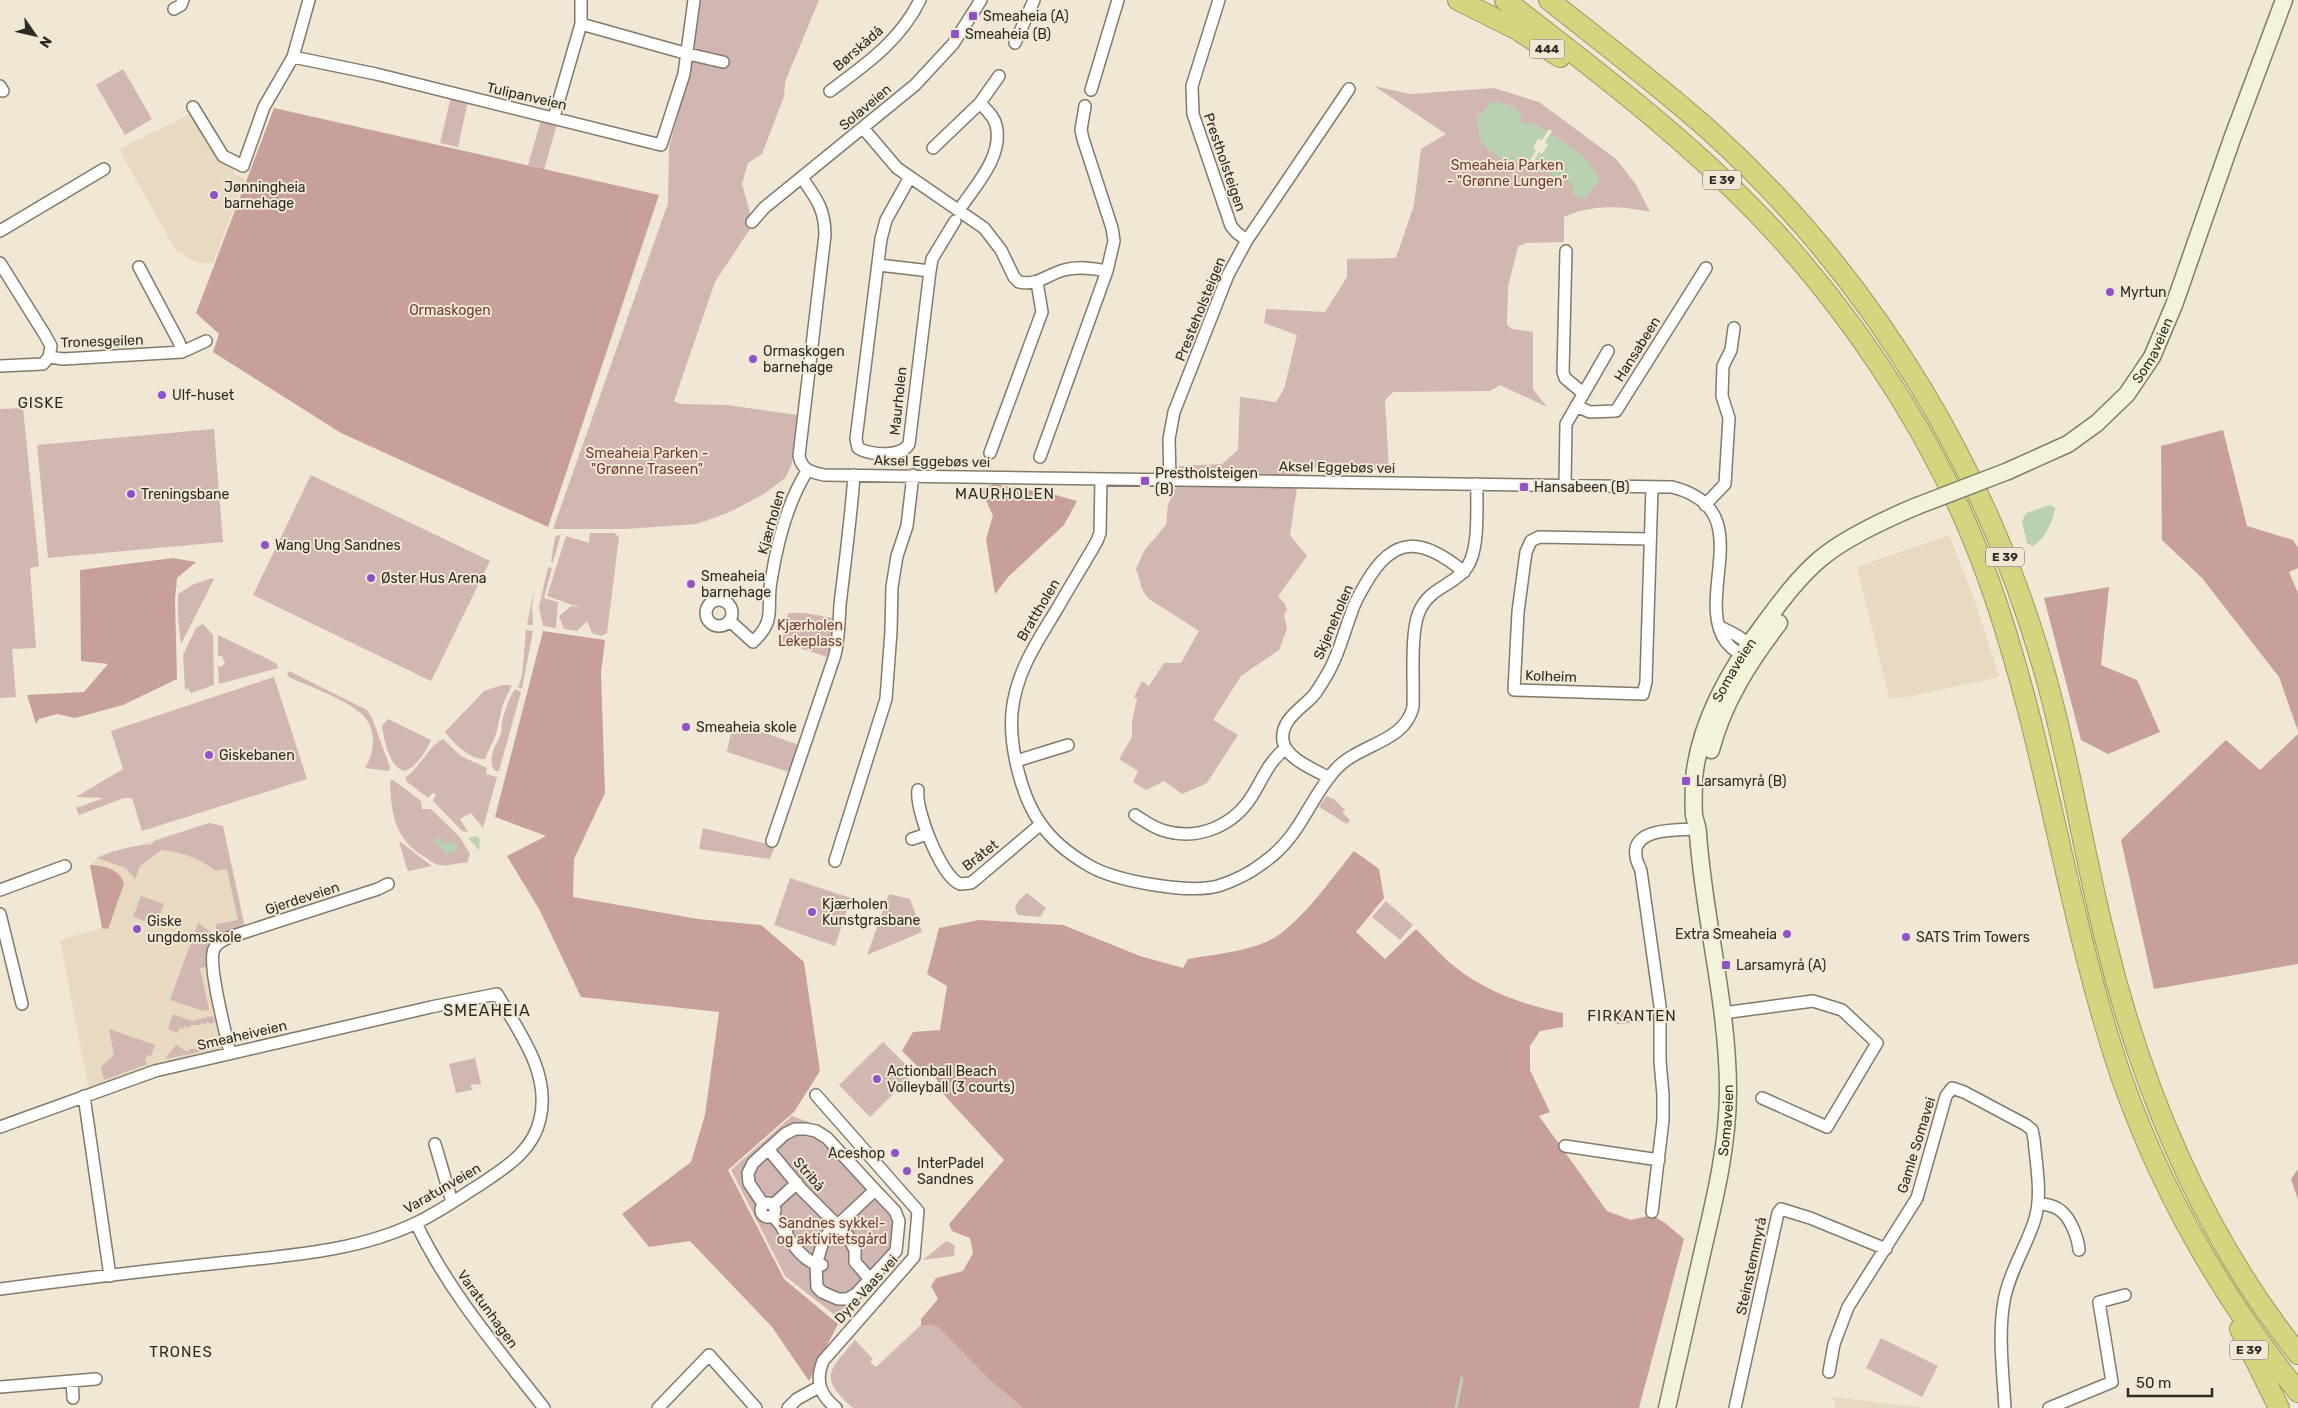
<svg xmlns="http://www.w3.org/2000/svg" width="2298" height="1408" font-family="Rubik,sans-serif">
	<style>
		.built { fill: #e7dac1 }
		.green { fill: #d2b6b1 }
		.forest { fill: #c8a09a }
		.water { fill: #b9d0b1 }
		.pier { fill: #f0e7d5 }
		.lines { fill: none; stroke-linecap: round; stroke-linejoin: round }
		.stream { stroke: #b9d0b1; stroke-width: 3 }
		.minor-casing { stroke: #827a6a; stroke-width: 14 }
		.secondary-casing { stroke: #827a6a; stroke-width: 19 }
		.motorway-casing { stroke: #999a5f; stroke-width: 22 }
		.minor { stroke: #fff; stroke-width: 11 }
		.secondary { stroke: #f2f3d9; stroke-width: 16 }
		.motorway { stroke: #d3d67f; stroke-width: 20 }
		.secondary-bridge-casing { stroke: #827a6a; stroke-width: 19; stroke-linecap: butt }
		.secondary-bridge { stroke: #f2f3d9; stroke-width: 16 }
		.poi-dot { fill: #9052c8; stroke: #f0e7d5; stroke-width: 2 }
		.labels { text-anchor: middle; stroke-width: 4; stroke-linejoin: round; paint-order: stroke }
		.shield { fill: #f0e7d5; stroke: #686359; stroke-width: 1 }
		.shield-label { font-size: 12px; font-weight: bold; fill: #2e2b24 }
		.poi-label { font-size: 14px; fill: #2e2b24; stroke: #f0e7d5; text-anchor: start }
		.street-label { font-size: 14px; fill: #2e2b24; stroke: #f0e7d5 }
		.park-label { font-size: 14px; fill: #753d37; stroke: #f0e7d5 }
		.neighbourhood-label { font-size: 15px; letter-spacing: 1px; fill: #2e2b24; stroke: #f0e7d5 }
		.quarter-label { font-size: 16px; letter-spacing: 1px; fill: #2e2b24; stroke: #f0e7d5 }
	</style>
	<rect width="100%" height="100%" fill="#f0e7d5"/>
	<path class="built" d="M190,114l5,2 29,45 5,4h3l2,9 11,5 -32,84h-15l-22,-12 -57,-102z
		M1949,535l27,69 23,73 -92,20 -18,1 -32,-131z
		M209,823l14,3 22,102 -26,21 -2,6 2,21 20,82 -84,19 -64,24 -31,-161 42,-12 -12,-63 7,-7 14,-7h10z
		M1833,1397l92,11h-89z"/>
	<path class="green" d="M697,0h122l-34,82 -1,14 -22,58 -14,9 -6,21 8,29v16l-35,53 -41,119 6,3 47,1 70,10 -5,49 -7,14 -21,16 -34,18 -33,12 -72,5h-72l115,-326 1,-56 25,-90z
		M123,69l29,50 -27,16 -29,-50z
		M1374,86l36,8 84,-6 45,14 77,57 19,24 15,29c-29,-6 -58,-8 -86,5v25l-38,1 -8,4 -10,40 -1,38 5,4 21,3v57l14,18 -47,-22 -10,6 -97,1 -8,8 4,70 -89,-3 -10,68 17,21 -29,40 7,8 2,6 -3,5 3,14 -8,21 -38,26 -28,44 25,15 -31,48 -25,11 -18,-13 -18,9 -13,-8 5,-11 -19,-12 13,-22v-16l5,-22 -3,-2 8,-16 7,5 15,-23h17l18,-32 -50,-32 -6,-8 -7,-22 8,-18 22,-26 2,-20 8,-19 3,-20 43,-2 16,-14 2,-53 36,5 8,-13 13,-54 -33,-12 2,-14 59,3 22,-35v-18l49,-1 18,-53 7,-56 25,-15z
		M451,97l17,4 -10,46 -18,-4z
		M541,120l16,4 -13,46 -16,-5z
		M23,408l16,158 -9,2 6,80 -24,1 4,48 -16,1v-289z
		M214,429l9,113 -175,16 -11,-113z
		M311,475l179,86 -59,120 -178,-86z
		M590,533h24l5,4 -12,96 -6,3 -9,-3 -5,-12 -10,10 -13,-2 -5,-13 12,-10 10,2 -34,-12 19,-60 23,7z
		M561,534l-8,28h-2l4,-25z
		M548,567l4,1 -8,30 14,4 -2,26 -13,-2 -4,-19z
		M212,578l2,1 -33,65 -3,-28v-22l14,-9z
		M534,590l-2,18 1,17h-6z
		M788,613h17l28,5 1,18 -7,21 -45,-15z
		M203,624l10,11 1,50 -23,8 -3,-5 -2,2 -1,-2 -2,-33 13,-27z
		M526,630l7,1 -11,58 -4,-2 4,-11z
		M218,635l56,27 3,2 1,4 -59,16 -1,-19 3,2 4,-4 -3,-7h-4z
		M289,671l78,39 5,8 18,49 -1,4 -24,-3c11,-17 12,-43 -6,-56 -18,-15 -49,-25 -70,-35l-2,-3z
		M274,677l33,102 -165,52 -10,-33h-8l-45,17 -3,-7 28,-10 -28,-1 47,-28 -12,-38z
		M502,685h10l-9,19 -7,30 -11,25c-13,2 -33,-17 -40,-27l39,-41z
		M515,689l6,3 -22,79h-4c-9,-11 1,-26 6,-37 1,-4 0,-8 1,-12 3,-12 6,-22 13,-33z
		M388,719l43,21c-4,10 -16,29 -27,31 -15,-5 -20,-31 -22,-45z
		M733,722l66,23 -10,27 -62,-20z
		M443,739l18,17 26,12 -1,6 11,3 -14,51 -12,-15 -11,6 8,13 -6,-1 -29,-30 3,-7 -3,-1 -5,5 -22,-17v-4c14,-10 24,-32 37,-38z
		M393,780l28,21 1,8h8l3,2 26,25 11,18 -3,9c-9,-1 -18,4 -27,2 -8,-1 -11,-6 -17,-9 -29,-18 -32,-44 -33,-75z
		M1326,796l8,3 11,11 -3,2 8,8 -3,4 -28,-17z
		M209,823l14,3 22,102 -25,8 -4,-3v-9l22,-4 -11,-51 -11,2c-17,-13 -34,-19 -55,-21l-21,16 -5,13 -9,-11 -29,-10c11,-6 43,-15 55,-13l1,-3 4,-2z
		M703,828l72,18 -5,13 -71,-10z
		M399,841l33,25 -23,5 -2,-2z
		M790,878l61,20 -16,48 -61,-21z
		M1027,893l19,15 -6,9 -22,-2 -3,-6 3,-8z
		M889,894l21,5 12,33 -55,23z
		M141,896l23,8 -8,21 -23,-8z
		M1386,901l27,24 -13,15 -28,-23z
		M198,923l11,8 3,13 -2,22 -10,2 9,42 -5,1 -34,-11z
		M1624,1010l3,3 15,-3 1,12 -26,2 -17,-7 1,-3z
		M173,1014l19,7 20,-5 3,5 -4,3 -4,-2 -2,3 -3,-2 -2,2h-8l-4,3 -3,-2 -2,3 -3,-1 -3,5 -9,-4z
		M109,1029l46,16 -4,11 -4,-1 -2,6 3,3 -44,16 -3,-13 13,-12z
		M221,1040l2,5 -4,3 -54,11 11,-14 11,7 3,-3h7l2,-3 3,2 3,-3 3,2 2,-3 3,1 2,-4 4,3z
		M883,1042l31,31 -44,44 -31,-32z
		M475,1058l6,26 -11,1 3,5 -17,3 -7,-29z
		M792,1116l30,11 80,88 -4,38 -62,63 -51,-40 -54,-106z
		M948,1241l7,5 -1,10 -31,4 22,-18z
		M921,1325l16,1 55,56 31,26h-170c-35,-31 -24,-37 2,-68l18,19 -3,3 6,5z
		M1881,1338l57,28 -16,31 -56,-29z"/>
	<path class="forest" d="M274,108l385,87 -111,332 -207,-94 -128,-81 6,-18 -23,-21z
		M2223,430l24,96 46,14 5,8v20l-9,4 9,21v138l-19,-54 -77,-99 -40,-38 -1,-94z
		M994,484l58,10 25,7 -13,24 -55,51 -14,18 -9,-55 7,-23 -12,-27z
		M173,558l23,4 -19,16 -2,22 2,79 -54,26 -48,13 -18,-4 -18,5 -3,5 -9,-29 57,-3 24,-28 -27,-3 -1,-91z
		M2109,587l-8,78 36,15 23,52 -52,22 -27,-14 -37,-142z
		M543,631l62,9 -4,33 4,120 -31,66 -1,38 125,22 63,6 43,37 16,109 -26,41 -66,58 56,109 54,45 -29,57 -37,-54 -82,-86 -41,6 -27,-33 69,-52 14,-47 14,-103 -138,-15 -42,-88 -32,-53 39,-20 -51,-19z
		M2298,734v230l-144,25 -33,-149 105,-100 34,30z
		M1354,851l25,18 5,29 -28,34 29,27 31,-30c11,11 21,22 33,33 30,27 74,43 114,51v14l-23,4 -10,15v24l20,42 -11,4 68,95 24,9 21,-5 13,8 19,16 -45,169h-616l-31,-26 -55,-56 -16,-1v-6l17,-20 -7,-13 5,-8 27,-7 10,-18 -3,-15 -18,-7 -3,-7 55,-64 -69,-75 3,-4 -8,-9 -5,2 -23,-23 11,-19 27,-2 7,-44 -20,-12 12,-46 40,-8 84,5 77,31 43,12 5,-9c28,-5 69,-8 92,-25 29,-22 51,-55 74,-83z
		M90,865c12,0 32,5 34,19l-16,45 -6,-1z
		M2298,1169v31l-7,-21z"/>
	<path class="water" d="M1493,101l21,5 7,8v6l4,4 8,-2c25,17 53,29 67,57l-15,20 -12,-4 -1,-10 -4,-5h-6l-35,-18h-16l-17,-8 -11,-10 -4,-9 -2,-18z
		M2050,505l5,3c-2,13 -10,31 -22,38l-6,-3 -5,-21 4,-9z
		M476,836l4,3 -1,11 -11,-12z
		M436,837l9,6h10l2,2 -2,7 -9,2 -12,-14z"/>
	<path class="pier" d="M1549,129l3,2 -7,11 3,3 -6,9 -3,-2 -9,15 -3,-2 9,-15 -3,-2 5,-9 4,1z"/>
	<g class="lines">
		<path class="stream" d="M1456,1408l6,-30"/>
		<defs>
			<path id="minor" d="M581,0v24l107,30 35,8
				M1219,0l-27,86 1,28 38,112 6,7 10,7
				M174,9l7,-4 2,-5
				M1015,43l19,-43
				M293,57l83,17 285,71 23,-71 10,-74
				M0,86l3,5
				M1091,90l27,-90
				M830,91c35,-26 70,-50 90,-91
				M980,103l19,-27
				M193,107l30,49 20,10 21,-59 29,-50 16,-57
				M554,117l27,-93
				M863,128l34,40 87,60 17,22 13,27 5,5c19,4 29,-8 45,-12 14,-4 28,-2 43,1
				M933,148l47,-45c6,7 14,13 16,22 8,31 -21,61 -37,85
				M910,177l-24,43 -5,19 -25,200 2,9 4,2c13,5 39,7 47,-6l21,-173 2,-12 23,-38
				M802,178c14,20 23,31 23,57l-26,221c3,14 11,16 25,19l848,12c89,22 21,109 54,155 6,7 13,13 22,14
				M752,222l12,-14 151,-123 38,-41 28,-44
				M0,231l104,-62
				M1566,251l-3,121 2,6 18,15
				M0,263l45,72 6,11 -2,11
				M879,265l51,6
				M139,267l40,75 3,10
				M49,357l14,2 119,-7 24,-11
				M0,366l43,-2 6,-7
				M1576,406l14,6 26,-1 90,-143
				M990,453l52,-141 -5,-30
				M1040,457l67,-186 7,-30 -2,-13 -29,-89 -2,-9 4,-24
				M1101,479l-1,54 -3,8c-13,23 -27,45 -40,68 -20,33 -41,63 -45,103 -3,33 9,85 29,112 11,16 30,31 47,41 26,16 100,29 130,21 16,-5 32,-13 45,-23 39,-27 45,-64 74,-95 23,-24 68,-26 76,-61 1,-25 -3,-74 6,-95 10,-23 28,-24 44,-40 18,-17 13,-64 14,-88
				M1170,479l-1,-40 5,-27 54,-137 19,-35 102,-151
				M1565,485l1,-61 42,-73
				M1705,505l20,-21 4,-66 -7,-22 1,-30 8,-16 3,-22
				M1650,539l-111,-2 -8,4 -5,11 -8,60 -4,78 129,4 3,-12 6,-195
				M706 613a13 13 0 1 1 26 0a13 13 0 1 1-26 0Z
				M730,621l23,21c24,-23 13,-33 18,-61 6,-38 16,-78 36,-110
				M1720,627c12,6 26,11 32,24
				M1016,761l52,-16
				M1329,778c-15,-9 -43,-19 -46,-37 -3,-21 18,-32 30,-45 6,-7 10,-15 15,-23 11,-19 15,-38 23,-59 3,-11 9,-21 15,-31 28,-49 57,-45 98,-11
				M918,790c-3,20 23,86 42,94l11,-1 5,-4 65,-55
				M1135,815c9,6 19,13 30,16 34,10 69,-6 87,-35 10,-16 17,-35 33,-47
				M912,839l15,-5
				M772,841l63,-186c4,-17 4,-33 5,-50 5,-43 11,-87 14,-130
				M835,861l51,-162 5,-68 1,-44 5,-31 10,-30 6,-51
				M0,890l65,-24
				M0,914l22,90
				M1723,1013l90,-12 29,9 35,33 -50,84 -65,-29
				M230,1053c-4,-20 -23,-89 -16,-104 4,-8 12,-10 19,-13l145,-47 10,-5
				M816,1095l102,116 -4,46 -91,104c-8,20 -3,34 13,47
				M84,1096l26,180
				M0,1127l155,-56 276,-64 66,-13c22,38 54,79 43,125 -7,32 -34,48 -59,65 -21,13 -42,28 -65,39 -58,28 -124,32 -187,39 -77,8 -153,17 -229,27
				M435,1144l17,58
				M1565,1146l94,14
				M768,1149l34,41 46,46 7,14v12l15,17
				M761 1210a7 7 0 1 1 14 0a7 7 0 1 1-14 0Z
				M2038,1203c8,2 17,2 23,8 10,8 17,27 18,39
				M763,1204l-14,-21 -1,-10 5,-10 32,-29 10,-5h11l10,2 11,7 48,52 20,21 4,10 -3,30 -40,43 -9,5h-9l-16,-7 -5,-5 -1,-22 8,-27 51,-48
				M773,1205l24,-22
				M1652,1212l11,-92v-25l-3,-34v-55l-19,-135c-1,-4 -5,-10 -5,-15 -5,-29 44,-26 62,-27
				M773,1216l14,17
				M416,1223c32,68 82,126 128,185
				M782,1228c9,14 22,36 40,37
				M1829,1372l5,-28 14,-37 69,-109 29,-102 6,-8 12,4 62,33 6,5 2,9c2,26 9,57 0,83 -9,27 -25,51 -30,79 -6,34 -1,72 1,107
				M72,1381l1,17
				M0,1387l96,-8
				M658,1408l51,-53 47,53
				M788,1408l9,-9 22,-12
				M1735,1408l43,-195 3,-4 29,9 76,31
				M2049,1408l63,-26 -13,-80 26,-7"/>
			<g id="secondary">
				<path id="s1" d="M2008,471l60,-27 29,-21 30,-29 25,-37 22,-52 58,-166 52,-139"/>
				<path d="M1711,750c12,-47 38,-88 68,-127"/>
				<path id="s2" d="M1667,1408c12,-54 25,-109 37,-163 12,-51 24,-102 24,-154 0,-87 -24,-171 -30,-257 0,-7 -3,-13 -4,-19 -1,-11 0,-25 0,-36 5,-57 36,-110 70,-155 17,-23 34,-46 56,-65 26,-22 66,-40 97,-53"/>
			</g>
			<path id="motorway" d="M1458,0l58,29 44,28
				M1505,0c97,75 198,151 280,243 86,97 161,216 204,338 58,162 77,333 132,495 40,115 101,221 177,316
				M1549,0c54,43 109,85 161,131 166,150 285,349 341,565 21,80 34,162 54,242 36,149 97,295 193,416
				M2240,1329l39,79"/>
		</defs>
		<use href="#minor" class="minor-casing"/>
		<use href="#secondary" class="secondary-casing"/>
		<use href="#motorway" class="motorway-casing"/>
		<use href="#minor" class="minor"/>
		<use href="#secondary" class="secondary"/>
		<use href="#motorway" class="motorway"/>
		<defs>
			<path id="secondary-bridge" d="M1917,506l91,-35"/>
		</defs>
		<use href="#secondary-bridge" class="secondary-bridge-casing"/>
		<use href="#secondary-bridge" class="secondary-bridge"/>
	</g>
	<g class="poi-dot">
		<rect x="968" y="11" width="10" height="10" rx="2.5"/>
		<rect x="950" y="29" width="10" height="10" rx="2.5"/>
		<circle cx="214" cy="195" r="5"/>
		<circle cx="2110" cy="292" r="5"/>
		<circle cx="753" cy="359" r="5"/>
		<circle cx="162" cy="395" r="5"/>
		<rect x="1140" y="476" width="10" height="10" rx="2.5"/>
		<rect x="1519" y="482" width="10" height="10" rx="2.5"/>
		<circle cx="131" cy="494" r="5"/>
		<circle cx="265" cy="545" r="5"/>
		<circle cx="371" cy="578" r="5"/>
		<circle cx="691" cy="584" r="5"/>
		<circle cx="686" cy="727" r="5"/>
		<circle cx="209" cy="755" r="5"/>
		<rect x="1681" y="776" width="10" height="10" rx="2.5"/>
		<circle cx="812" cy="912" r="5"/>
		<circle cx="137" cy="929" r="5"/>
		<circle cx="1787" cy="934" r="5"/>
		<circle cx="1906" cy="937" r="5"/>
		<rect x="1721" y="960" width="10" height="10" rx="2.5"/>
		<circle cx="877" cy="1079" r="5"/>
		<circle cx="895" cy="1153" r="5"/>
		<circle cx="907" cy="1171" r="5"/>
	</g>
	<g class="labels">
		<g class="shield">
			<rect x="1529.5" y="39.5" width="35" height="19" rx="4"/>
			<rect x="1703" y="170.5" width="38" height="19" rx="4"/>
			<rect x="1986" y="547.5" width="38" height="19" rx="4"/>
			<rect x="2230" y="1340.5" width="38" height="19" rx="4"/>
		</g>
		<g class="shield-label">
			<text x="1547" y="53">444</text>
			<text x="1722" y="184">E 39</text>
			<text x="2005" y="561">E 39</text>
			<text x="2249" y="1354">E 39</text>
		</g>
		<g class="poi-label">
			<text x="983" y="21">Smeaheia (A)</text>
			<text x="965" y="39">Smeaheia (B)</text>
			<text x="224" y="192">Jønningheia<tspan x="224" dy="16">barnehage</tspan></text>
			<text x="2120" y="297">Myrtun</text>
			<text x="763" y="356">Ormaskogen<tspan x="763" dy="16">barnehage</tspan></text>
			<text x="172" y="400">Ulf-huset</text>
			<text x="1155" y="478">Prestholsteigen<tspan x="1155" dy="16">(B)</tspan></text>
			<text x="1534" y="492">Hansabeen (B)</text>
			<text x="141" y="499">Treningsbane</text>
			<text x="275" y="550">Wang Ung Sandnes</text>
			<text x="701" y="581">Smeaheia<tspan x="701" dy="16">barnehage</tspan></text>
			<text x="381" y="583">Øster Hus Arena</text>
			<text x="696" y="732">Smeaheia skole</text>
			<text x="219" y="760">Giskebanen</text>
			<text x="1696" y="786">Larsamyrå (B)</text>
			<text x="822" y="909">Kjærholen<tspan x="822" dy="16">Kunstgrasbane</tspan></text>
			<text x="147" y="926">Giske<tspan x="147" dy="16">ungdomsskole</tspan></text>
			<text x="1777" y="939" text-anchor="end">Extra Smeaheia</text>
			<text x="1916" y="942">SATS Trim Towers</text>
			<text x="1736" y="970">Larsamyrå (A)</text>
			<text x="887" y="1076">Actionball Beach<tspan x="887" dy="16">Volleyball (3 courts)</tspan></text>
			<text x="885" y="1158" text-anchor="end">Aceshop</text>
			<text x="917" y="1168">InterPadel<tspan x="917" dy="16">Sandnes</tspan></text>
		</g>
		<g class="street-label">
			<text transform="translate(858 48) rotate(-41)" y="5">Børskådå</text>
			<text transform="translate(527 96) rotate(13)" y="5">Tulipanveien</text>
			<text transform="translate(865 107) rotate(-40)" y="5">Solaveien</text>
			<text transform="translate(1225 162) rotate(71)" y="5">Prestholsteigen</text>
			<text transform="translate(1200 309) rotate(-68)" y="5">Presteholsteigen</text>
			<text transform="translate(102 341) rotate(-2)" y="5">Tronesgeilen</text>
			<text transform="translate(1637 349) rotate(-58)" y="5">Hansabeen</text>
			<text dy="5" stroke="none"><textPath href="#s1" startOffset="194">Somaveien</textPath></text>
			<text transform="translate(898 401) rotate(-84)" y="5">Maurholen</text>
			<text transform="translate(932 461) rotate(1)" y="5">Aksel Eggebøs vei</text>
			<text transform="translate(1337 467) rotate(1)" y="5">Aksel Eggebøs vei</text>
			<text transform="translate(771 522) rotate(-74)" y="5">Kjærholen</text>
			<text transform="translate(1038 610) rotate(-59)" y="5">Brattholen</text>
			<text transform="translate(1333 622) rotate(-67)" y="5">Skjeneholen</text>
			<text dy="5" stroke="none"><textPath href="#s2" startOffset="755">Somaveien</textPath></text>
			<text transform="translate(1551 676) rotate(2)" y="5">Kolheim</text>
			<text transform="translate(980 855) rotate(-38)" y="5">Bråtet</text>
			<text transform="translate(302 898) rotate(-18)" y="5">Gjerdeveien</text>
			<text transform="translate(242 1035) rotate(-13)" y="5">Smeaheiveien</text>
			<text dy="5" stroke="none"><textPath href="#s2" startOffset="294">Somaveien</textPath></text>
			<text transform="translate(1916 1145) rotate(-73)" y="5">Gamle Somavei</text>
			<text transform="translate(809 1174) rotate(49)" y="5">Stribå</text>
			<text transform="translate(442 1188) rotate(-30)" y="5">Varatunveien</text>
			<text transform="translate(1751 1266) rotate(-78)" y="5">Steinstemmyrå</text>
			<text transform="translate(866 1289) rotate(-48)" y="5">Dyre Vaas vei</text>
			<text transform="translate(488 1309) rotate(54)" y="5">Varatunhagen</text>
		</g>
		<g class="park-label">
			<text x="1507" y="170">Smeaheia Parken<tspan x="1507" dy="16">- "Grønne Lungen"</tspan></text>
			<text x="450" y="315">Ormaskogen</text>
			<text x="647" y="458">Smeaheia Parken -<tspan x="647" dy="16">"Grønne Traseen"</tspan></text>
			<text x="810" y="630">Kjærholen<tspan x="810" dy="16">Lekeplass</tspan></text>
			<text x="832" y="1228">Sandnes sykkel-<tspan x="832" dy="16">og aktivitetsgård</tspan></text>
		</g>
		<g class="neighbourhood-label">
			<text x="41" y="408">GISKE</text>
			<text x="1005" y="499">MAURHOLEN</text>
			<text x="1632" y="1021">FIRKANTEN</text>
			<text x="181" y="1357">TRONES</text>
		</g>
		<g class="quarter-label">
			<text x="487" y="1016">SMEAHEIA</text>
		</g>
	</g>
	<g transform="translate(35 35) rotate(124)" stroke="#f0e7d5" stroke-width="4" paint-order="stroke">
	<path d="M0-4L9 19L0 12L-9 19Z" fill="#2e2b24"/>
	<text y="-8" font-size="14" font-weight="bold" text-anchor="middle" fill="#2e2b24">N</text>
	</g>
	<path d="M2128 1388v8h84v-8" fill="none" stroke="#2e2b24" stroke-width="2.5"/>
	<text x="2136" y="1388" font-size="15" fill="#2e2b24" stroke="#f0e7d5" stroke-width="4" paint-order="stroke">50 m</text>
</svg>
